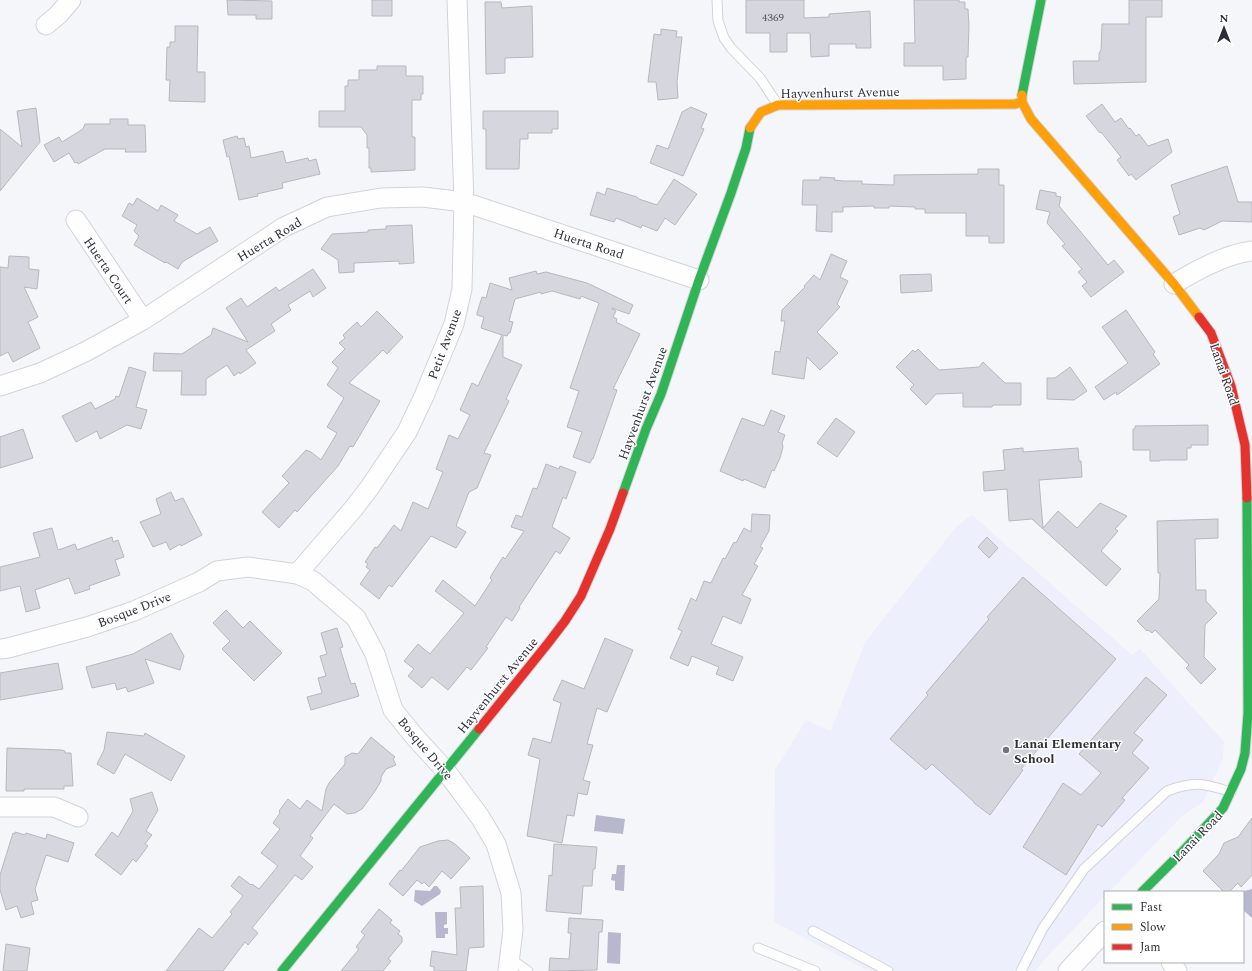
<svg xmlns="http://www.w3.org/2000/svg" width="1252" height="971" font-family="Spectral,serif">
	<style>
		.built { fill: #eeeffc }
		.water { fill: #b7b8ce }
		.building { fill: #d6d7de; stroke: #b7b8be }
		.lines { fill: none; stroke-linecap: round; stroke-linejoin: round }
		.lane-casing { stroke: #d2d3d9; stroke-width: 11 }
		.street-casing { stroke: #d2d3d9; stroke-width: 21 }
		.fast-casing { stroke: #d2d3d9; stroke-width: 11 }
		.slow-casing { stroke: #d2d3d9; stroke-width: 11 }
		.jam-casing { stroke: #d2d3d9; stroke-width: 11 }
		.lane { stroke: #fefefe; stroke-width: 9 }
		.street { stroke: #fefefe; stroke-width: 19 }
		.fast { stroke: #30b455; stroke-width: 9 }
		.slow { stroke: #ff9f0a; stroke-width: 9 }
		.jam { stroke: #e5322d; stroke-width: 9 }
		.poi-dot { fill: #73747c; stroke: #fff; stroke-width: 1.5 }
		.labels { text-anchor: middle; stroke-width: 3; stroke-linejoin: round; paint-order: stroke }
		.number-label { font-size: 11px; fill: #575862 }
		.street-label { font-size: 13px; fill: #2d2e38; stroke: #fff }
		.poi-label { font-size: 13px; font-weight: bold; fill: #2d2e38; stroke: #fff; text-anchor: start }
	</style>
	<rect width="100%" height="100%" fill="#f5f6f9"/>
	<path class="built" d="M972,515l160,140 8,-6 84,93 -1,16 -20,44 -22,15 -72,75h-4v4l-61,64 -8,11h-168l-94,-49 1,-152 31,-50 25,11 34,-89 92,-116z"/>
	<path class="water" d="M596,815l29,4 -2,15 -29,-3z
		M617,865h8l-1,26 -9,-1v-9l-4,-1 1,-6h4z
		M434,886h3l4,5 -1,3 -18,12 -8,-5 1,-11 15,1z
		M1252,889v29l-9,-8v-18h-3z
		M435,912h12v12l-3,1v3h4v6h-3v4h-9z
		M608,932l13,1 -1,31 -13,-1z"/>
	<path class="building" d="M227,0l45,1v18h-16v-4h-28z
		M372,0h20v16h-20z
		M746,0h58v18l25,-1v-3l41,-3 1,37h-15v-4h-27v12l-18,1 -1,-24h-23v19h-17v-19h-24z
		M914,0h45v2h6v7h3l1,17 -1,31h-2v22l-23,1v-14h-39v-23h11z
		M1129,0h33v17h-16v65l-72,2 -1,-23h26v-8l2,-3 1,-26h27z
		M485,2h16l1,6 30,-2 1,51 -28,1v15l-19,1z
		M175,26h23l-1,46h8v30l-36,-1 1,-21h-4l1,-33h3v-5h5z
		M661,29l16,2 -1,6h6l-5,45 1,16 -20,2 -2,-18h-8l6,-48 7,1z
		M377,66h29v10h17v18h-2v6h-9v37h3v33l-44,2v-4h-2v-20h-2v-13l-6,-8h-42v-16h26v-25h3v-6h11v-10h18z
		M1102,104l13,18 6,-4 8,11 1,-1 6,8 3,-2 9,12 20,-7 4,13 -36,28 -5,-6 -2,2 -12,-16 4,-3 -20,-25 -1,1 -14,-17z
		M691,107l16,7 -6,14 3,1 -21,47 -33,-13 7,-18 11,4 14,-37z
		M36,108l4,34 -40,49v-62l22,18 -5,-36z
		M483,111h75v18h-6v4h-24v6h-8l-1,30h-33v-40h-3z
		M110,119h18v6h17l1,27h-21l1,-3h-21l-27,15 -1,-2 -2,1 -6,-10 -15,9 -10,-17 15,-8 3,5 21,-13 2,-5h25z
		M237,136l1,3 6,-1 2,9 3,-1 2,12 32,-7 3,12 22,-5 1,3 7,-2 4,15 -38,9 1,5 -26,6 1,2 -19,4 -10,-44 -2,1 -4,-17z
		M1227,166l11,36h14v20l-30,-1 -18,9 -4,-2 -21,7 -6,-18 7,-3 -9,-29z
		M978,169h21v16h5v58h-15v-7h-23v-23h-41v-4h-10v-2l-26,-1v2h-15v-2l-31,1v5h-11v20l-16,-1 1,-26h-15l1,-25h17v-3l15,1 -1,2 10,1h18v3l32,1v-10l84,-1z
		M674,179l23,15 -22,31 -10,-7 -8,13 -15,-6 -1,3 -25,-10 -2,4 -24,-7 7,-23 8,3 2,-7 30,9 2,2 18,6z
		M1040,190l16,3v3l5,1 -2,9 31,37 18,22 6,-5 10,12 -33,25 -9,-11 5,-4 -9,-10 4,-3 -20,-23 3,-2 -18,-21 3,-11 -14,-3z
		M137,198l21,13 3,-6 17,10 -4,6 23,13 13,-7 8,14 -36,21 -4,7 -12,-7 -1,1 -31,-18 5,-9 -5,-5 3,-6 -15,-9 7,-13 4,2z
		M412,225l2,38 -15,1v-3l-45,2v9l-15,1 -1,-13 -17,-11 11,-15 36,-2v-2l18,-1v-3z
		M831,254l16,7 -7,16 8,4 -11,23 3,3 -23,25 21,21 -18,17 -13,-13 -3,22 -32,-5 3,-23 5,1 5,-31h-4l1,-11 23,-23 -1,-1 10,-11 6,5z
		M9,256l20,1v12l10,1 -2,19 -13,-2 14,30 -10,5 12,26 -27,14 -5,-10 -8,4v-89l8,1z
		M313,269l13,19 -13,9 -3,-6 -22,14 3,5 -20,14 4,7 -29,19 10,13 -16,11 -1,-2 -5,4 -7,-11 -21,14v16h-25l1,-24h-29l1,-18 28,1 29,-19 2,-7 35,14 -22,-34 15,-10 6,9 29,-20 3,4z
		M536,271l1,3 9,-2 41,11 46,22 -4,9 -17,-6v1l4,2 -3,6 4,2 -1,3 24,12 -27,55 4,1 -24,69h-1l-2,4 -17,-6 9,-25 -15,-5 12,-36 -9,-3 29,-85 -18,-7 -1,3 -28,-8 -11,3v-2l-26,7 -6,22 4,1 -3,11h-2l-1,3 -4,-1v22l19,8 -16,34 3,2 -25,52 7,2 -14,33 -8,4 -13,34 10,6 -10,16 -25,-12 -39,51 -3,-2 -10,14 -19,-15 10,-14 -4,-3 2,-3 -3,-2 10,-15 2,1 17,-23 7,6 12,-29 15,7 15,-37 -7,-3 13,-34 9,4 12,-24 -10,-5 12,-27 6,3 24,-51 -21,-7 3,-11 -7,-2v-2l5,-16 4,1 4,-15 22,7 -3,-12z
		M931,274l1,17 -31,2 -1,-18z
		M1126,310l29,42 -2,2 7,10 -43,31 -1,-3 -12,8 -9,-13 33,-24 -26,-36z
		M377,311l26,26 -16,17 -4,-4 -34,33 31,18 -27,46 -3,-1 -12,20 -41,46 -2,-2 -16,18 -17,-16 27,-29 -7,-7 24,-26 5,2 10,8 16,-27 -10,-6 17,-29 -17,-13 11,-17 -6,-6 13,-13 -6,-6 6,-5 -2,-3 14,-13 4,5z
		M918,349l21,21 40,-3 4,-5 22,21h16v22h-28l-1,2h-29v-14l-27,1 -10,11 -16,-16 4,-4 -18,-18 17,-17 2,2z
		M129,367l17,5 -10,35 11,3 -6,19 -14,-4 -27,14 -3,-8 -21,11 -14,-26 29,-14 4,7 20,-10 1,-3 3,1z
		M1070,367l17,24 -13,9 -27,-1v-21h8z
		M771,410l14,6 -7,16 7,3 -3,8 1,4 -3,11 -6,13 -2,-1 -7,18 -21,-9 -1,2 -23,-10 22,-53 22,8z
		M836,418l19,14 -18,25 -20,-14z
		M1208,425v20h-17v3h-4v12h-26l-2,1h-9v-11h-17v-21h2v-3z
		M23,429l10,29 -33,10v-31z
		M1023,448v4l55,-4 1,13h2l1,16 -43,3 4,48 15,-17 19,17 23,-25 27,13 -12,13 3,2 -17,20 20,18 -15,17 -74,-67 -23,2 -2,-32 -23,2 -1,-19 22,-2 -2,-20z
		M546,464l13,5 1,-3 16,6 -10,27 -3,-2 -11,30 18,11 -10,16 -4,-3 -37,56 1,1 -8,13 -6,-4 -20,30 2,1 -17,22 -4,-3 -19,23 -16,-13 -10,11 -14,-12 6,-7 -10,-8 14,-17 12,10 34,-41 -29,-22 8,-11 32,26 17,-26 -2,-2 2,-4 11,-17 2,2 19,-28 -13,-4 5,-12 6,2 11,-29 4,1z
		M171,492l4,9 8,-3 19,37 -21,11 -1,-2 -10,6 -4,-8 -13,5 -13,-25 21,-8 -5,-15z
		M752,514l18,1 -1,16 -9,16 3,1 -9,16 4,2 -16,29 9,4 -10,25 -18,-8 -12,28 32,13 -10,24 -17,-7 3,-7 -27,-11 -4,10 -18,-8 12,-27 -4,-2 13,-31 5,3 8,-20 7,2 12,-25 2,1 9,-17 2,1 8,-15 7,4z
		M1218,519v19l-23,1 1,51h10v11l11,12 -12,12 -1,32 12,12 -15,15 -15,-16 3,-3 -34,-35 -3,3 -4,-3 -1,1 -10,-10 22,-22 1,-26h-2l-1,-52z
		M52,528l6,22 17,-6 2,6 35,-13 1,5 5,-2 6,17 -9,3 5,15 -31,11 1,3 -15,5 -6,-16 -34,12 5,18 -14,4 -6,-26 -20,5v-24l40,-10 -7,-24z
		M987,537l11,11 -9,10 -11,-11z
		M1023,577l93,82 -95,110 2,1 -33,45 -16,-12v-1l-42,-38 -6,6 -36,-31 38,-44 -2,-2 63,-74 -2,-2z
		M226,610l17,18 7,-7 32,32 -28,28 -32,-32 8,-8 -17,-18z
		M337,628l6,19 -3,1 11,36 4,-1 4,13 -48,14 -4,-13 15,-4 -4,-15 8,-2 -6,-20 7,-2 -6,-21z
		M171,633l13,23 -4,14 -35,-11 9,24 -26,9 -2,-5 -9,3 -2,-7 -23,5 -6,-21 47,-13z
		M605,638l28,12 -26,62 -10,-4 -10,36 6,1 -10,35 7,2 -3,13 -9,-2 -4,23 -7,-1 -5,28 -35,-7 13,-77 -12,-4 5,-17 18,5 10,-40 -8,-3 9,-20 22,9z
		M58,663l5,26 -63,11v-27z
		M1146,677l21,18 -33,38 9,7 -11,13 17,15 -27,30 3,2 -23,27 -4,-3 -32,51 -43,-28 40,-64 18,12 20,-22 -22,-19z
		M107,732l37,4 1,-3 40,23 -14,25 -46,-27 -11,20 -17,-10 7,-14z
		M371,737l24,20 -2,2 3,6 -10,4 -5,8v4l-6,10 -13,18 -7,4 -8,1 -13,-10 -24,32 3,2 -13,18 13,11 -11,13 -7,-5 -43,53 6,5 -10,12 -3,-3 -22,29h-57l33,-43 13,10 20,-24 -2,-2 13,-16 -12,-10 8,-10 12,9 1,-1 7,5 19,-23 -17,-13 19,-24 -7,-6 7,-10 -1,-2 9,-12 12,10 7,-9 15,11 4,-22 3,-6 16,-19v-7l7,-4 6,1z
		M7,748l55,2 3,1v2h6l2,33h-9v3h-40v2h-18z
		M152,792l6,18 -12,21 6,4 -7,9 3,2 -12,16 -3,-3 -12,16 -26,-20 17,-23 6,5 15,-26 -3,-12z
		M1252,818v57l-11,12 -3,-4 -9,9h-5l-21,-21 16,-17 5,-11 14,-6z
		M15,832l10,3 1,-2 20,6 1,-5 27,9 -6,19 -22,-7 -11,34 3,11 -7,2 3,12 -13,4 -4,-12 -11,4 -6,-20v-15l13,-42 2,1z
		M448,840l7,4 15,14 -19,21 -9,-8 -13,16 -5,-5 -2,2 -5,-4 -14,16 -14,-12 11,-14 1,1 19,-24 18,-6z
		M554,844l43,3 -2,22h-2l-1,17h-9l-2,28 -35,-3 3,-36 3,1z
		M483,886l1,61 -15,1 -3,23h-32v-4l-4,-1 2,-15 25,4 -2,-47h6l-1,-21z
		M379,909l13,11 -2,3 10,8 -2,3 4,3v5l-14,17 3,2 -8,10h-42l18,-22 -3,-2 9,-12 -4,-3z
		M569,918l34,2 -1,12h-3l-2,38 -48,1 1,-13 19,1 2,-26h-3z
		M6,944l24,4 -3,23h-24z"/>
	<g class="lines">
		<defs>
			<path id="lane" d="M717,0l1,21 6,17 7,10 29,30 18,27
				M813,931l75,40
				M758,948l57,23
				M511,957l4,5 13,9
				M1021,971l22,-43 41,-59 83,-78c28,-10 36,-8 64,1"/>
			<path id="street" d="M46,25l12,-10 13,-15
				M76,220l67,100
				M1174,284c21,-13 53,-30 78,-33
				M0,386l40,-13 45,-21 58,-32 141,-93 43,-20 54,-9 42,-1 41,5 235,78
				M297,574l57,-66 16,-21 37,-55 17,-36 30,-72 8,-35 2,-87 -7,-202
				M0,649l8,-1 79,-21 47,-16 65,-29 18,-11 31,-4 49,7 16,7 43,37 19,36 18,56 21,26 31,34 35,47 16,27 15,49 2,37 -5,41
				M0,807h54l24,10
				M1171,962l6,9
				M1068,971l37,-40"/>
			<path id="fast" d="M1022,95l19,-95
				M623,493l23,-64 15,-35 38,-114 32,-87 15,-45 4,-20
				M1142,892l40,-40 41,-44 18,-39 4,-16 3,-40 -1,-215
				M282,971l197,-242"/>
			<path id="slow" d="M1022,102l9,17 143,165 25,33
				M750,128l11,-16 17,-7 237,-1 7,-2v-7"/>
			<path id="jam" d="M1199,317l12,16 20,53 14,59 2,53
				M479,729l70,-87 16,-21 16,-25 29,-67 13,-36"/>
		</defs>
		<use href="#lane" class="lane-casing"/>
		<use href="#street" class="street-casing"/>
		<use href="#fast" class="fast-casing"/>
		<use href="#slow" class="slow-casing"/>
		<use href="#jam" class="jam-casing"/>
		<use href="#lane" class="lane"/>
		<use href="#street" class="street"/>
		<use href="#fast" class="fast"/>
		<use href="#slow" class="slow"/>
		<use href="#jam" class="jam"/>
	</g>
	<circle class="poi-dot" cx="1006" cy="750" r="4"/>
	<g class="labels">
		<g class="number-label">
			<text x="773" y="21">4369</text>
		</g>
		<g class="street-label">
			<text transform="translate(840 92) rotate(-1)" y="5">Hayvenhurst Avenue</text>
			<text transform="translate(269 239) rotate(-31)" y="5">Huerta Road</text>
			<text transform="translate(589 243) rotate(18)" y="5">Huerta Road</text>
			<text transform="translate(109 270) rotate(56)" y="5">Huerta Court</text>
			<text transform="translate(444 344) rotate(-70)" y="5">Petit Avenue</text>
			<text transform="translate(1225 374) rotate(71)" y="5">Lanai Road</text>
			<text transform="translate(642 403) rotate(-70)" y="5">Hayvenhurst Avenue</text>
			<text transform="translate(134 609) rotate(-21)" y="5">Bosque Drive</text>
			<text transform="translate(497 685) rotate(-51)" y="5">Hayvenhurst Avenue</text>
			<text transform="translate(426 748) rotate(50)" y="5">Bosque Drive</text>
			<text transform="translate(1197 836) rotate(-46)" y="5">Lanai Road</text>
		</g>
		<g class="poi-label">
			<text x="1014" y="748">Lanai Elementary<tspan x="1014" dy="15">School</tspan></text>
		</g>
	</g>
	<rect x="1104" y="891" width="140" height="72" fill="#ffffff" stroke="#ababaf"/>
	<rect x="1112" y="904" width="20" height="6" fill="#30b455" stroke="#ababaf"/>
	<text x="1140" y="911" font-size="12" fill="#2d2e38">Fast</text>
	<rect x="1112" y="924" width="20" height="6" fill="#ff9f0a" stroke="#ababaf"/>
	<text x="1140" y="931" font-size="12" fill="#2d2e38">Slow</text>
	<rect x="1112" y="944" width="20" height="6" fill="#e5322d" stroke="#ababaf"/>
	<text x="1140" y="951" font-size="12" fill="#2d2e38">Jam</text>
	<g transform="translate(1224 28)" stroke="#ffffff" stroke-width="3" paint-order="stroke">
	<path d="M0-3L7 15L0 10L-7 15Z" fill="#2d2e38"/>
	<text y="-6" font-size="11" font-weight="bold" text-anchor="middle" fill="#2d2e38">N</text>
	</g>
</svg>
